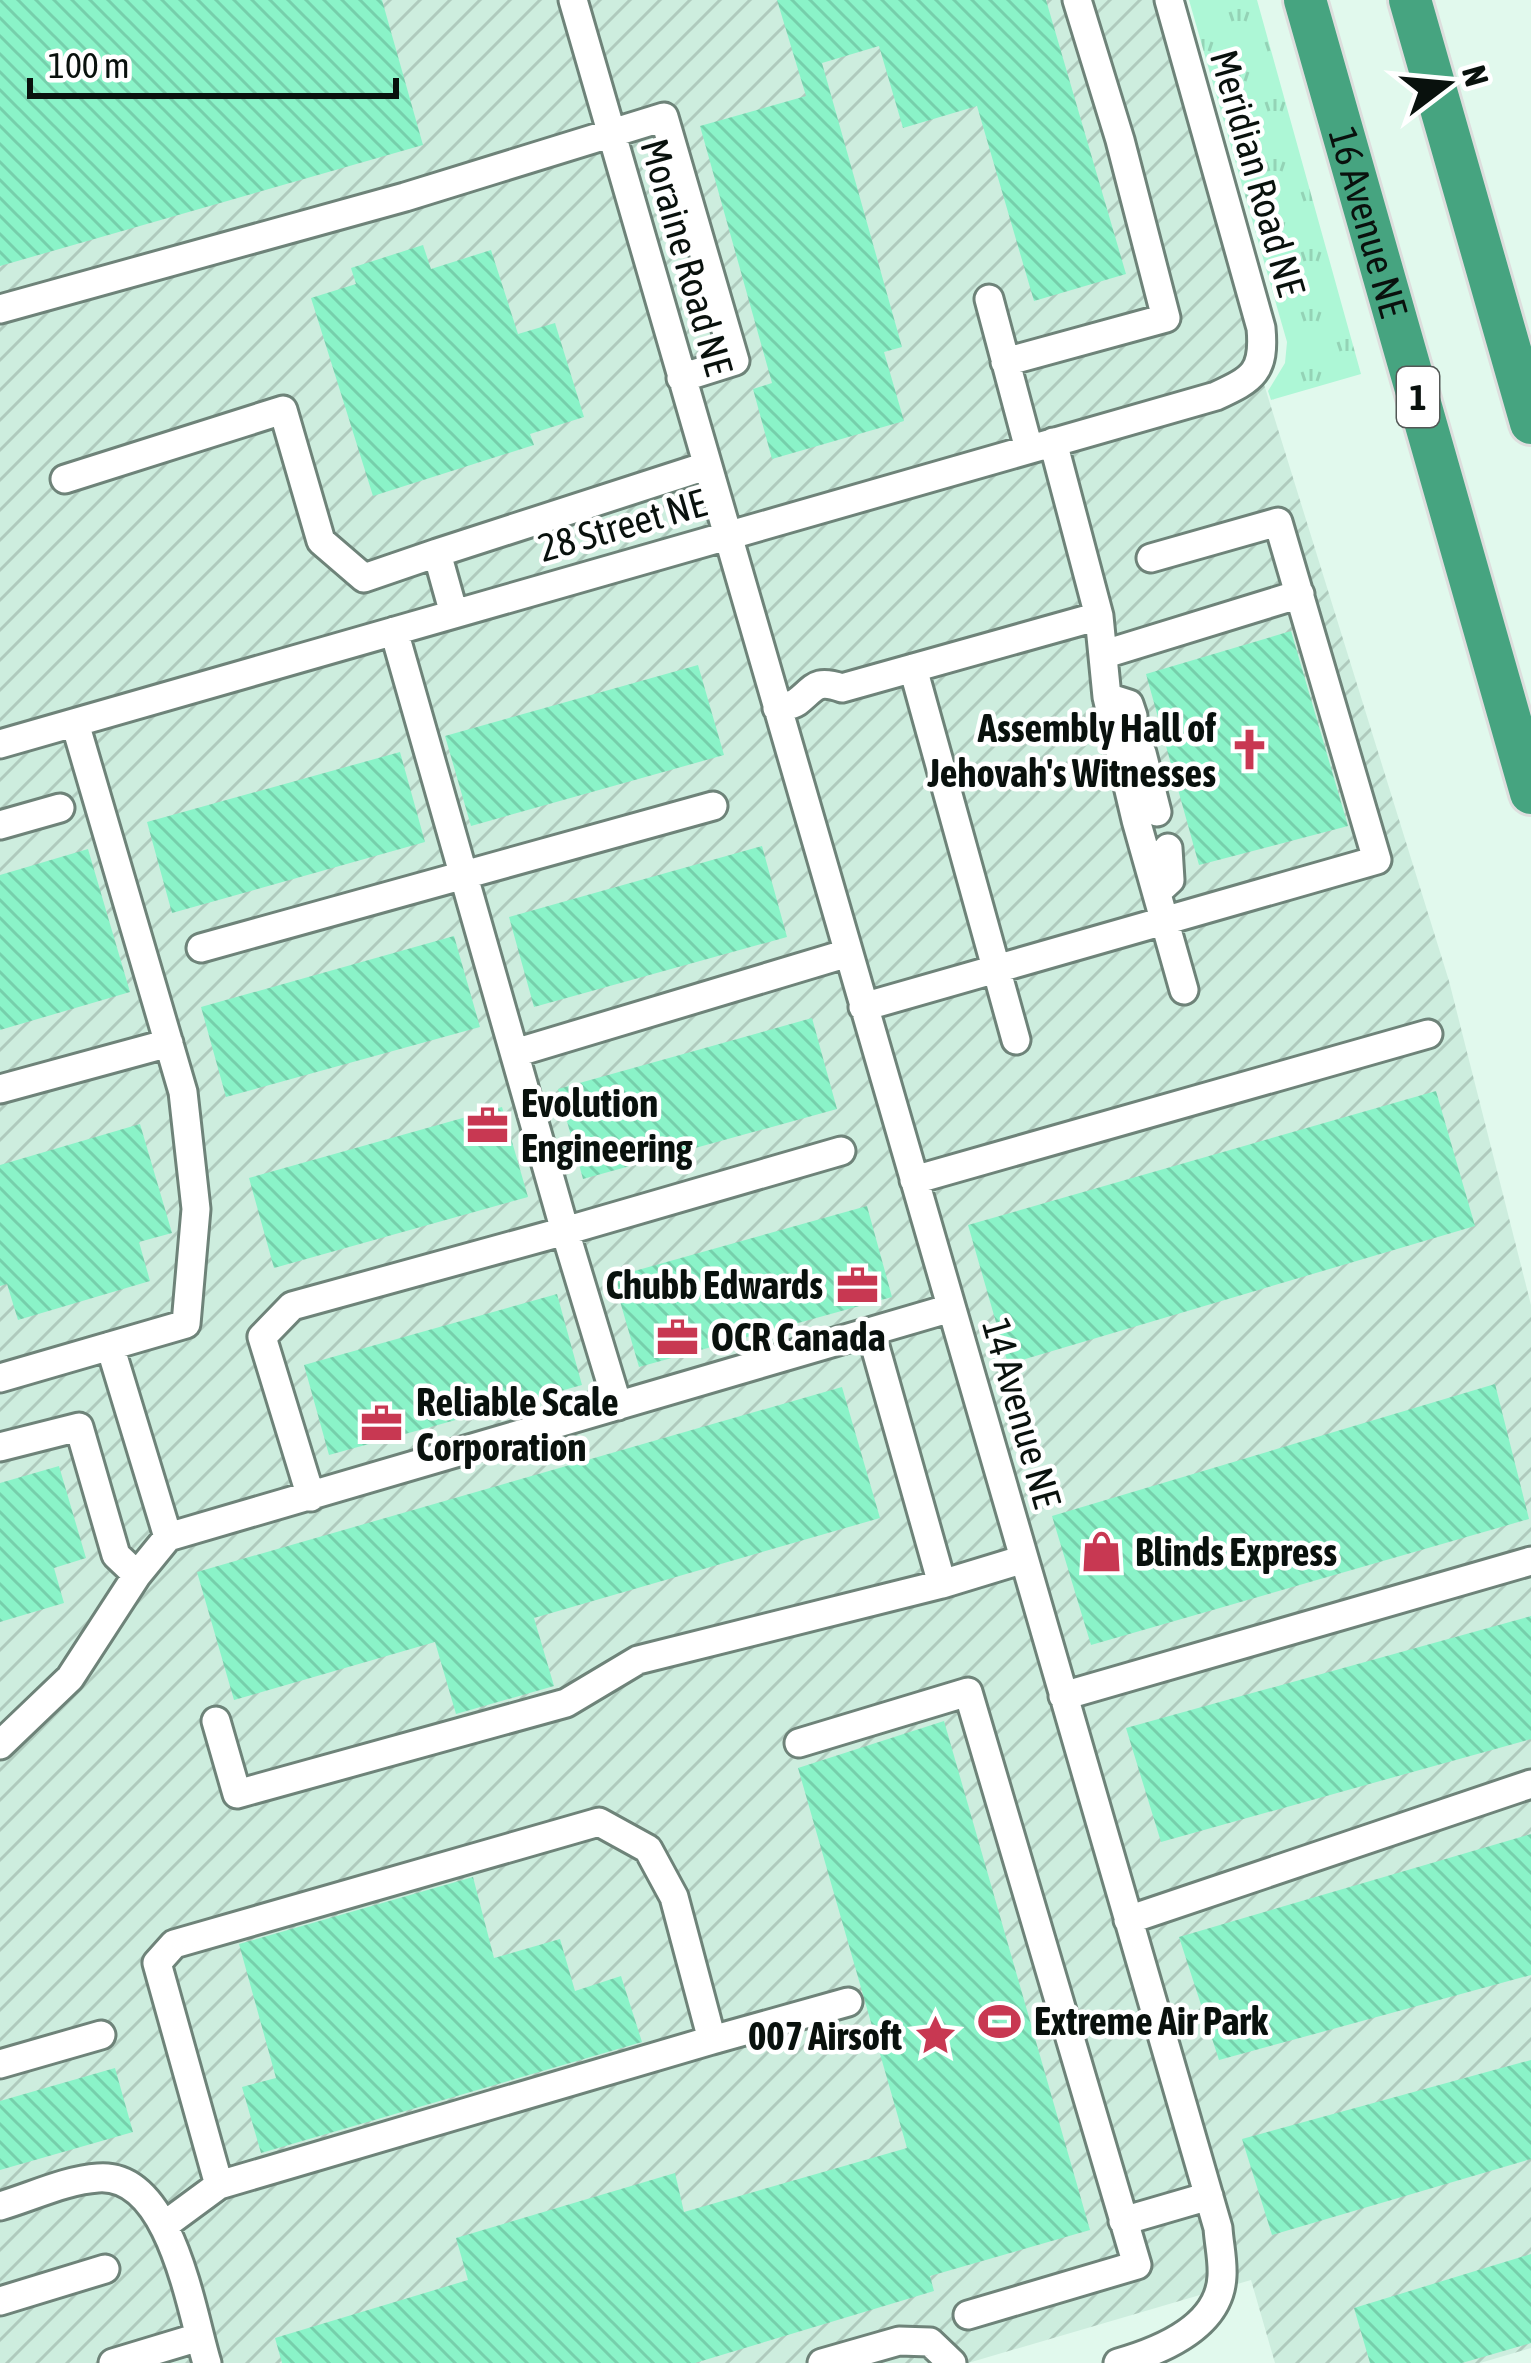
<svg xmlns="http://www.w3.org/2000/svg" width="1531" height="2363" font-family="'Asap Condensed',sans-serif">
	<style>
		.industrial { fill: url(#industrial-furrows) }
		.grass { fill: url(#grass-tufts) }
		.building { fill: url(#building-back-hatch) }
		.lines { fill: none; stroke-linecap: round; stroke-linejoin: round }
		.minor-casing { stroke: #6e8379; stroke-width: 33 }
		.highway-casing { stroke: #dddedd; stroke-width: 48 }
		.minor { stroke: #fff; stroke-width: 27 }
		.highway { stroke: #46a480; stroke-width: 42 }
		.labels { text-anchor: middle; stroke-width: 9; stroke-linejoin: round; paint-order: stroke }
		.shield { fill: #fff; stroke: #535856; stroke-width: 3 }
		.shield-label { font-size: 36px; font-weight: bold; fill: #09110d }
		.street-label { font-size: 39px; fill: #09110d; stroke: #fff }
		.poi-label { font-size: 39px; font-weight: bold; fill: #09110d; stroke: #fff; text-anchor: start }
	</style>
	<defs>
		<pattern id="industrial-furrows" width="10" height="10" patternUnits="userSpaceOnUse" patternTransform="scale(3)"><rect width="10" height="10" fill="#cdedde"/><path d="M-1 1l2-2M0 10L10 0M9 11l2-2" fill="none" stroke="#afcabd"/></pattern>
		<pattern id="grass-tufts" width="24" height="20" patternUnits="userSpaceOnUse" patternTransform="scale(3)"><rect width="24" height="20" fill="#adf7d6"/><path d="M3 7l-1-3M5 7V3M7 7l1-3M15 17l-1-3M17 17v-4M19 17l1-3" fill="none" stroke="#94d3b6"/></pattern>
		<pattern id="building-back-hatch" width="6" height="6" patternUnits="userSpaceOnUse" patternTransform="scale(3)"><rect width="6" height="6" fill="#8af3c8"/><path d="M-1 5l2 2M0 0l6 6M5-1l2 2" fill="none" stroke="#76cfab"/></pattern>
	</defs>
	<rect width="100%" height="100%" fill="#e1f9ed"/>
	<path class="industrial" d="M0,0h1168l91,368 190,613 82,324v1043l-51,15h-205l-24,-83 -283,83h-968z"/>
	<path class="grass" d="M1189,0h68l104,374 -90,26 -3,-9 17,-28 2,-21z"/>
	<path class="building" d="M0,0h382l41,145 -423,121z
		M777,0h269l80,274 -92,27 -57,-195 -74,22 -24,-82 -57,17 80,284 -18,5 20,69 -132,38 -19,-70 19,-6 -72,-257 106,-30z
		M423,245l8,24 60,-19 27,84 37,-11 29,94 -54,17 4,11 -161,51 -62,-198 45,-14 -5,-16z
		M1291,631l57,195 -149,39 -53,-191z
		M698,665l26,90 -253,71 -26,-90z
		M400,752l25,90 -253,71 -25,-91z
		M762,846l25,91 -253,70 -25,-90z
		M88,849l42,143 -130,38v-155z
		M454,936l26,91 -254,70 -25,-90z
		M812,1018l25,91 -254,70 -25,-90z
		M1436,1091l39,135 -467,138 -40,-139z
		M502,1107l26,90 -254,71 -25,-90z
		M140,1124l32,109 -33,9 11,39 -132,39 -11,-36 -7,2v-121z
		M867,1206l25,91 -253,70 -26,-90z
		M557,1294l25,91 -253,70 -25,-90z
		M1495,1384l34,135 -438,126 -39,-129z
		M842,1387l38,131 -346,100 20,68 -98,28 -21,-72 -201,58 -37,-128z
		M59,1466l27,92 -32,10 10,35 -64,19v-139z
		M1531,1616v123l-370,103 -35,-114z
		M944,1721l146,509 -160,46 4,15 -239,72h-413l-7,-25 193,-58 -12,-42 219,-65 9,39 223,-64 -109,-380z
		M1531,1834v141l-312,85 -40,-123z
		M473,1877l21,81 66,-19 15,52 46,-15 21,66 -381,111 -19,-66 34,-9 -37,-134z
		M1531,2060v99l-259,76 -30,-96z
		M115,2068l18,64 -133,38v-69z
		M1531,2254v89l-69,20h-92l-16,-55z"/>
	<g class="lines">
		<defs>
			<path id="minor" d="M573,0l645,2228c1,16 5,32 4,48 -2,51 -62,75 -104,87
				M989,299l40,150
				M0,309l405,-112 259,-80 71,244 -54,17
				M1005,362l161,-44 -46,-178 -43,-140
				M1053,442l46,174 8,81 29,123 48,170
				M65,479l218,-69 38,131 43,37 73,-25
				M454,614l-17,-61 269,-87
				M1105,654l195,-60
				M913,668l103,372
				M1107,697l22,7 4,12
				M777,708c6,-2 14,-2 20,-6 18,-14 18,-23 45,-14l257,-72
				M0,744l1216,-348c37,-17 49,-24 45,-68l-92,-328
				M1142,753l15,59
				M0,825l60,-17
				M1157,892l13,-12 -2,-32
				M201,948l512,-142
				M863,1007l514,-147 -99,-338 -127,36
				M515,1053l333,-100
				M0,1089l169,-46
				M914,1180l514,-146
				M0,1378l186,-54 10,-115 -13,-117 -108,-369
				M618,1406l-53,-175 276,-80
				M0,1447l79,-20 37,128 21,20
				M311,1497l-49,-160 30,-31 273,-75 -171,-600
				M168,1537l783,-229
				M942,1584l82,-25
				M1063,1696l468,-135
				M216,1721l21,73 329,-91 72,-43 304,-76 -71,-252
				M799,1743l169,-51 169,573 -169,50
				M0,1745l70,-67 67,-103 31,-38 -58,-191
				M1128,1920l403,-136
				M712,2040l136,-38
				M0,2064l101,-29
				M0,2206c31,-9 66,-26 98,-28 73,-6 93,133 109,185
				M1123,2221l86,-25
				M166,2224l53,-39 493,-145 -38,-143 -26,-48 -49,-27 -425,122 -17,19 62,222
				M0,2301l105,-32
				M113,2363l86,-26
				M822,2363l77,-22 31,1 22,21"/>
			<g id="highway">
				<path id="s1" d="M1305,0l226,793"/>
				<path d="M1410,0l121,423"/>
			</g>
		</defs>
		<use href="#minor" class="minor-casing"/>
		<use href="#highway" class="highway-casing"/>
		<use href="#minor" class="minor"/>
		<use href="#highway" class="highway"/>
	</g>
	<defs>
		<symbol id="church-bare" viewBox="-9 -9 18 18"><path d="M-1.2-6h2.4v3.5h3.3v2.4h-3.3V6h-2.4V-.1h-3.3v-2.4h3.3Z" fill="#c83852" stroke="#fff" stroke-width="2.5" paint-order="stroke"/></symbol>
		<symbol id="office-bare" viewBox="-9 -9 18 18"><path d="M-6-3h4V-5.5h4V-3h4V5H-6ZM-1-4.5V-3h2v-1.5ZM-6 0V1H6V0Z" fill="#c83852" stroke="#fff" stroke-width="2.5" paint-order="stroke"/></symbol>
		<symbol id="shop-bare" viewBox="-9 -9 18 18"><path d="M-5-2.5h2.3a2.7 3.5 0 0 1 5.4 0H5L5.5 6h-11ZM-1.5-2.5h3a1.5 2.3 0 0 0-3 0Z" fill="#c83852" stroke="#fff" stroke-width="2.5" paint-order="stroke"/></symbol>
		<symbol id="stadium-bare" viewBox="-9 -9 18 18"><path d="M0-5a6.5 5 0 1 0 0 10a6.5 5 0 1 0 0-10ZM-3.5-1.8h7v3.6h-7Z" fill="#c83852" stroke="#fff" stroke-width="2.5" paint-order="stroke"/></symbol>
		<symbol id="sight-bare" viewBox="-9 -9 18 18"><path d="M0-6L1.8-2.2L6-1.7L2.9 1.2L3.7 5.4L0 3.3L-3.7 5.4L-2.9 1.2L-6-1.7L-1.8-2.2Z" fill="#c83852" stroke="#fff" stroke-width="2.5" paint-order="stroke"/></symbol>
	</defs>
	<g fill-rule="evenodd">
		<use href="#church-bare" x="1220" y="720" width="59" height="59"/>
		<use href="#office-bare" x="458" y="1096" width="59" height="59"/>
		<use href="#office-bare" x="828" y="1256" width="59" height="59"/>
		<use href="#office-bare" x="648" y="1308" width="59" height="59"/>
		<use href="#office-bare" x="352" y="1394" width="59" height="59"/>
		<use href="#shop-bare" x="1072" y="1522" width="59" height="59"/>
		<use href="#stadium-bare" x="970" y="1992" width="59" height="59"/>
		<use href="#sight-bare" x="906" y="2006" width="59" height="59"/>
	</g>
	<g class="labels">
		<rect class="shield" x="1397" y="367" width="42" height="60" rx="9"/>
		<g class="shield-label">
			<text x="1418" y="410">1</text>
		</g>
		<g class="street-label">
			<text transform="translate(1258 173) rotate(74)" y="14">Meridian Road NE</text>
			<text dy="14" stroke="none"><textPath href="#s1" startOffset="231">16 Avenue NE</textPath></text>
			<text transform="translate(687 257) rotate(74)" y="14">Moraine Road NE</text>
			<text transform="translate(622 525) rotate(-16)" y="14">28 Street NE</text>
			<text transform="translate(1022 1413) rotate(74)" y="14">14 Avenue NE</text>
		</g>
		<g class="poi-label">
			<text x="1216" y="742" text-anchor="end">Assembly Hall of<tspan x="1216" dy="45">Jehovah's Witnesses</tspan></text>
			<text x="521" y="1117">Evolution<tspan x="521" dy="45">Engineering</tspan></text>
			<text x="823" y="1299" text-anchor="end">Chubb Edwards</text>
			<text x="711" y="1351">OCR Canada</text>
			<text x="416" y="1416">Reliable Scale<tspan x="416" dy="45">Corporation</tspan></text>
			<text x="1135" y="1566">Blinds Express</text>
			<text x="1034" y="2035">Extreme Air Park</text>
			<text x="902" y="2050" text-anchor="end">007 Airsoft</text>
		</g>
	</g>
	<g transform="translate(1447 84) rotate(74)" stroke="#ffffff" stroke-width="9" paint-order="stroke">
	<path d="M0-9L21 45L0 30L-21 45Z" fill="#09110d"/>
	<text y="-18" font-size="33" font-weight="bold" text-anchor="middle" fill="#09110d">N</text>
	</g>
	<path d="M30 78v18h366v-18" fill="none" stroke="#09110d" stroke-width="6"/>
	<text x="48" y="78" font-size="36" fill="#09110d" stroke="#ffffff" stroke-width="9" paint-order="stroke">100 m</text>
</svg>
